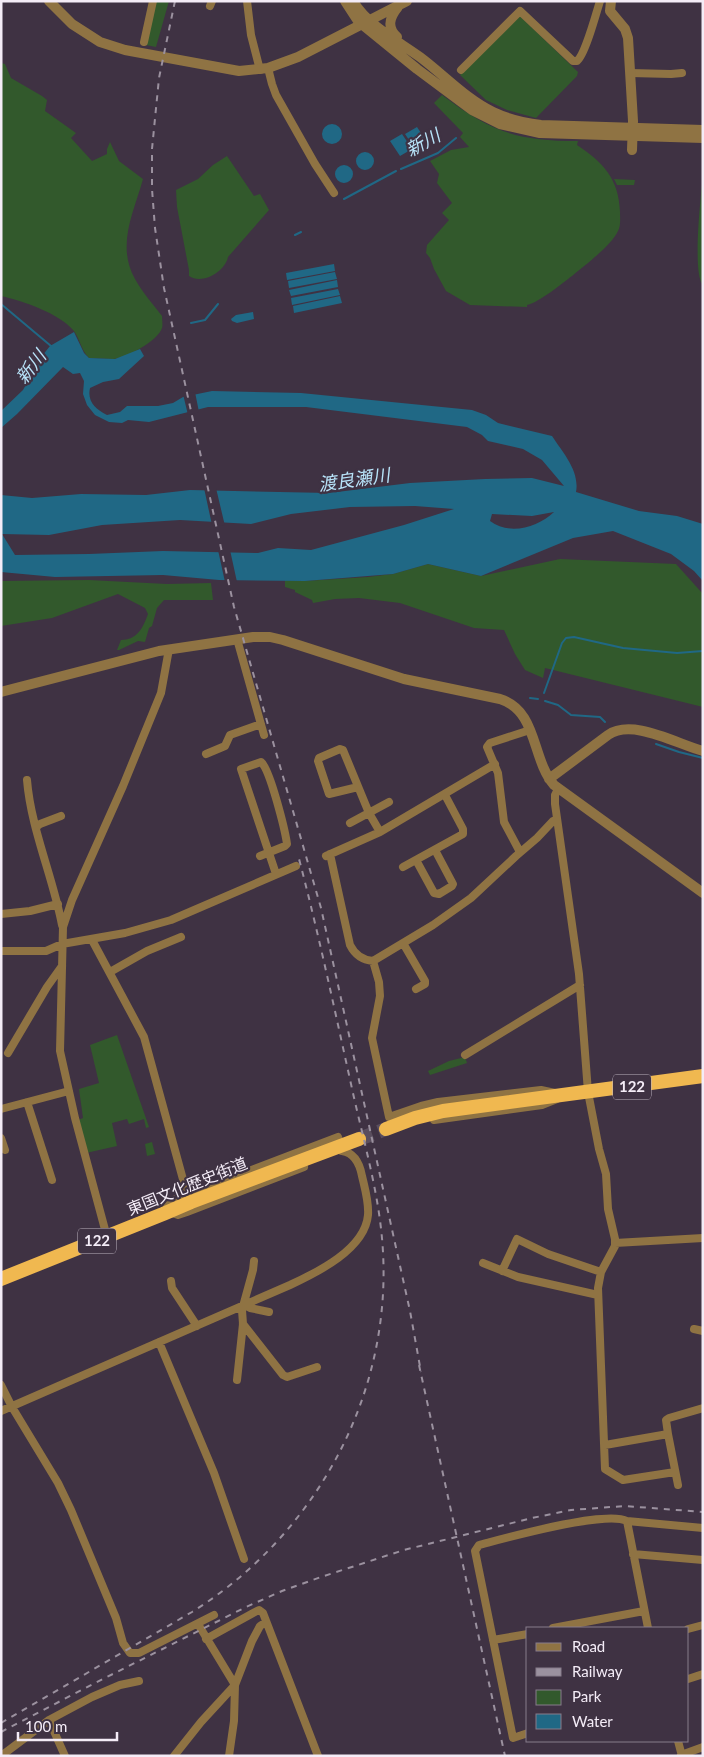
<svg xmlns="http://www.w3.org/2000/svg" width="704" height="1757" font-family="Lato,'Noto Sans JP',sans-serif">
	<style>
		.green { fill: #32592c }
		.water { fill: #206885; fill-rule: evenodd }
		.pier { fill: #3f3243 }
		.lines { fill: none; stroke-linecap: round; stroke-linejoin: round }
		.stream { stroke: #206885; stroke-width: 2 }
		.trunk-tunnel { stroke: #5a4e5e; stroke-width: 14; stroke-dasharray: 14 7; stroke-linecap: butt }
		.minor { stroke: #8f7343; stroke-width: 8 }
		.tertiary { stroke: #8f7343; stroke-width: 10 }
		.trunk { stroke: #f0b850; stroke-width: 14 }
		.rail { stroke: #9b919f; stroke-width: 2; stroke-dasharray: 6 6; stroke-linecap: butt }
		.labels { text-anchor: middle; stroke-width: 4.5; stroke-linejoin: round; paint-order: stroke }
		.shield { fill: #3f3243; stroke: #beb4c1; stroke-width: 1 }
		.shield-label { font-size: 15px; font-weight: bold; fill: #f4ecf7 }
		.street-label { font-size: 16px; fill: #f4ecf7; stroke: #3f3243 }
		.water-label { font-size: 18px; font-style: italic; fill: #b8e3f9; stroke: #3f3243 }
	</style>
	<rect width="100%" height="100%" fill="#3f3243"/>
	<path class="green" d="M155,1h14l-13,46 -10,-2z
		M520,16l58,56 -1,4 -41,42 -29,-8 -21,-10 -26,-25z
		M1,63l4,1 6,14 31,18 5,4 -2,11 31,22 -5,5 21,23 15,-7v-5l3,-7 9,19 24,18c-9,33 -27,66 -8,100 7,13 18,25 27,37 0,4 1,9 0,12 -4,13 -36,30 -49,31 -8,0 -16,-1 -24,-1 -8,-8 -9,-19 -15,-27 -15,-18 -51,-30 -73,-35z
		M442,95c49,37 75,46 136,46l-1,4c26,17 42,34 43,67 0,6 1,14 -2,19 -7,15 -33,34 -46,45 -11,8 -32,26 -45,29v2l-57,-2 -24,-14 -12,-22 -4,-11 -4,-5 1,-8 22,-25 -7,-7 10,-10 -15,-20 2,-9 -9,-13 21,-11 18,-3 -9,-10 3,-4 -29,-30z
		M227,156l27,40 6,-2 9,16 -41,47c-3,15 -26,28 -39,19v-6l-12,-63 -1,-17 22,-11 15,-14z
		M703,175v110c-11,-11 -2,-91 0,-110z
		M614,179l21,1 -1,5h-17z
		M560,559l116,5 27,30v113l-158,-39 -2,10 -18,-8 -10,-16 -11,-24 -30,-2 -74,-25 -41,-5 -24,1 -22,4 -1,-3 -17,-8v-2l-10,-3v-7l20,1 63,-4 25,-3 35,-10 53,12z
		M89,580l78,4 44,-1 2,17h-49l-7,8 -5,18 -3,2 -4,14 -7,-1 -19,9h-2l4,-10c16,0 22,-12 27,-26l-3,-6 -27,-14 -66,24 -51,8v-45z
		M117,1035l32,92 -3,1 -2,-9 -15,5 -2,-5 -15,4 5,23 -31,7 -8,-33 5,-2 -4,-29 20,-6 -9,-38z
		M465,1057l2,6 -37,12 -2,-4 21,-10z
		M152,1142l3,12 -8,2 -2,-12z"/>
	<path class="water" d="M322 134a10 10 0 1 1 20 0a10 10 0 1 1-20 0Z
		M417,127l8,12 -12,7 -8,-12z
		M402,134l10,15 -12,7 -10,-15z
		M356 161a9 9 0 1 1 18 0a9 9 0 1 1-18 0Z
		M335 174a9 9 0 1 1 18 0a9 9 0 1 1-18 0Z
		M334,264l1,7 -48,9 -1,-7z
		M335,272l2,7 -48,9 -1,-7z
		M337,280l1,7 -47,9 -2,-6z
		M338,289l2,6 -48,10 -1,-7z
		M340,296l2,7 -48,10 -1,-7z
		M253,312l1,7 -17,4 -5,-2 -1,-2 5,-4z
		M74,332l10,21 5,5 26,1 25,-10 4,7 -25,23 -16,3 -13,6c-3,13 5,21 17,27l13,-3 7,-6h31l15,-3 10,-6 29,-6 89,2 171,17 14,5 12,8 54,13c11,17 28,35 24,56l63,19 38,5 26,8v64l-1,-8 -8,-9 -23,-17 -58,-23 -40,7 -92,38 -53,-12 -35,10 -88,7 -86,-1 -56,-5 -108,2 -54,-5v-77l31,3 49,-4 65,1 44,-5 139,3 81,-10 75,-4 47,-1 32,8 -22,-26 -19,-11 -35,-8 -6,-6 -15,-8 -161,-20h-98l-59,15 -21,-2 -6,3 -13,-1 -14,-7 -8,-10 -4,-11 1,-13 -4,-8 -7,1 -10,-7 -46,47 -16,14v-17l22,-21 19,-34 8,-10zM415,506l39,3 -50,16 -93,25 -33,-2 -20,5 -95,-2 -74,3 -74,1 -13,-21 47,1 53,-10 78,-5 71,4 40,-10 59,-7zM554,512c-16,15 -44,24 -64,9l2,-7 40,2z"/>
	<path class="pier" d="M195,392l4,20 -11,3 -5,-21z
		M204,488h12l9,38 -13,-1z
		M218,550h12l7,32h-12z"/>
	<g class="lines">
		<path class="stream" d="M401,169l37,-16 18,-15
			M344,199l52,-28
			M295,235l6,-3
			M1,304l50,42
			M191,323l14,-3 13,-16
			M544,693l18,-50 4,-5 8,-1 49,11 54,5 26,-2
			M530,698l8,1
			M545,701l13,4 13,10 29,2 5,5
			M656,744l23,8 24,6"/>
		<path class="trunk-tunnel" d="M359,1139l27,-10"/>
		<path class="minor" d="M247,1l4,34 9,35
			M210,6l2,-5
			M144,42l9,-41
			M268,68l4,16 4,11 39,69 19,29
			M461,70l59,-59 53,50h4c8,-6 19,-47 23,-60
			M630,73l41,1 11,-1
			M237,639l27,96
			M206,754l19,-8 5,-11 31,-11
			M27,780c4,49 26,97 35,145
			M358,787l-29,7 -11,-33 1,-3 21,-9 3,1 26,63 11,19
			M558,789l-3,6v9l24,170 9,118 11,57 7,25 2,35 7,30v7l-14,26 -3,16 7,181 18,11 52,-8
			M350,823l39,-21
			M36,827l4,-3 21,-8
			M520,852l-16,-30 -6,-49 -11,-26 3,-4 40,-13
			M330,854l20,91c5,10 12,15 23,16l60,-36 38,-27 45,-42 21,-18 16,-17 4,-2
			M260,856l25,-10 2,-2c-2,-14 -17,-75 -26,-82l-20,7 35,105
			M326,856l54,-24 115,-68
			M416,860l18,33 5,1 13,-8 1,-2 -18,-34
			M403,867l60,-33v-5l-18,-34
			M1,914l29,-3 28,-7
			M92,940l52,97 43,157
			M403,943l22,38v3l-9,5
			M1,951h45l16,-7 63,-11 46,-13 125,-54
			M373,961l6,21 1,14 -8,42 17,79 32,-11 17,-4 103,-12 14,3
			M110,972l37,-21 34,-14
			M8,1053l39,-66 15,-21
			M465,1055l115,-70
			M27,1102l25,78
			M1,1109l68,-18
			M434,1120l108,-15 15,-6
			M1,1138l4,12
			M164,1212l7,-11 5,-2 162,-62 4,12
			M172,1213l6,2 9,-3 117,-45
			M107,1237l-32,-119 -15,-67 3,-124 9,-27 51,-114 38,-93 8,-44
			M615,1243l88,-5
			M483,1263l35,14 80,18
			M502,1271l15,-32 31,15 53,18
			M171,1281l1,7 25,38
			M244,1305l6,3 19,4
			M243,1324l40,51 4,2 30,-10
			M694,1329l9,2
			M159,1342l55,131 30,86
			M237,1380l6,-56 -1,-14 11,-40 1,-9
			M1,1385l11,22 46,76 13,27 45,108 7,25 7,10h9l75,-38
			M1,1411l289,-126c28,-13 75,-36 78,-70 1,-13 -3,-26 -6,-39 -2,-11 -7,-23 -20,-25
			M668,1434l10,51
			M605,1445l63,-11 -2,-14 3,-2 34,-10
			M627,1521l21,107
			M633,1554l70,6
			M198,1624l37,61 -1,36 -5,35
			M553,1628l91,-17
			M688,1629l15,-4
			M206,1639l49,-27 4,-2 4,3 55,143
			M493,1640l35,-6
			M688,1679l15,-5
			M49,1720l16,36
			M528,1733l-15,5 -38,-187 4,-6c27,-7 126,-35 148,-24l76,7
			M678,1741l4,15
			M681,1755l22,-8
			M1,1756l48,-36 43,-23 28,-12 19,-4
			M174,1756l27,-34 34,-37 17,-44 8,-15 6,-4"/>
		<path class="tertiary" d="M49,1l23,23 28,18 25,8 114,21 29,-3 30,-11 109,-56
			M345,1l13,20 59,48 55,41 28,14 40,9 163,5
			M353,1c14,24 45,40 67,56 24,18 46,42 73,55 15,7 31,11 48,13l162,5
			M611,1l-1,10 15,18 3,9 5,83 -1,29
			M397,37c-11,-10 -7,-20 1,-30
			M1,692l158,-41 94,-14h17l13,3 121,39 96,20c38,12 31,59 54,86l149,108
			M549,779l59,-44c24,-17 69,9 95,16"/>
		<path class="trunk" d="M386,1129l29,-11 28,-7 260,-35
			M1,1279l162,-65 28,-12 168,-63"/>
		<path class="rail" d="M175,1l-16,77 -7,71v40l3,39 9,60 70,319 87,301 89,403 11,61
			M419,1365l86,391
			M1,1723l191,-111c122,-76 199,-214 191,-360 -3,-57 -20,-112 -32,-168 -17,-77 -33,-153 -53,-229
			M1,1732l94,-49 151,-76 36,-16 39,-14 83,-27 128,-32 39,-8 54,-4 78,6"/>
	</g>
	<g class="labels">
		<g class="shield">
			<rect x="613" y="1074.5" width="38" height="25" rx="4"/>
			<rect x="78" y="1228.5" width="38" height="25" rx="4"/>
		</g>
		<g class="shield-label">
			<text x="632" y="1092">122</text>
			<text x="97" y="1246">122</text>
		</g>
		<g class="street-label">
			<text transform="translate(187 1186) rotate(-22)" y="6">東国文化歴史街道</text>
		</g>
		<g class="water-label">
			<text transform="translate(423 143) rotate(-29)" y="6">新川</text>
			<text transform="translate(31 367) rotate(-52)" y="6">新川</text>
			<text transform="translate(354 480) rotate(-8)" y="6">渡良瀬川</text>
		</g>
	</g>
	<rect width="704" height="1757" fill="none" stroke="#f4ecf7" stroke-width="5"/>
	<rect x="526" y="1627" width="162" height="115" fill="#3f3243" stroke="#877c8b"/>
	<rect x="536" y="1643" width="25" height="8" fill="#8f7343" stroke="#877c8b"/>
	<text x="572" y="1652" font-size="15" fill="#f4ecf7">Road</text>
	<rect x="536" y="1668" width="25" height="8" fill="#9b919f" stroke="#877c8b"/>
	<text x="572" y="1677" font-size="15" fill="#f4ecf7">Railway</text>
	<rect x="536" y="1690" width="25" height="15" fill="#32592c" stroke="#877c8b"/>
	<text x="572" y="1702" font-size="15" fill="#f4ecf7">Park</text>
	<rect x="536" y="1714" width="25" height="15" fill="#206885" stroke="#877c8b"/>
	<text x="572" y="1727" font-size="15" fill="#f4ecf7">Water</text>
	<path d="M18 1732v8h99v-8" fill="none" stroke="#f4ecf7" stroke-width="2.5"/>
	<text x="25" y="1732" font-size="15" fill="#f4ecf7" stroke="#3f3243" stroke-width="4" paint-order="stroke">100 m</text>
</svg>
